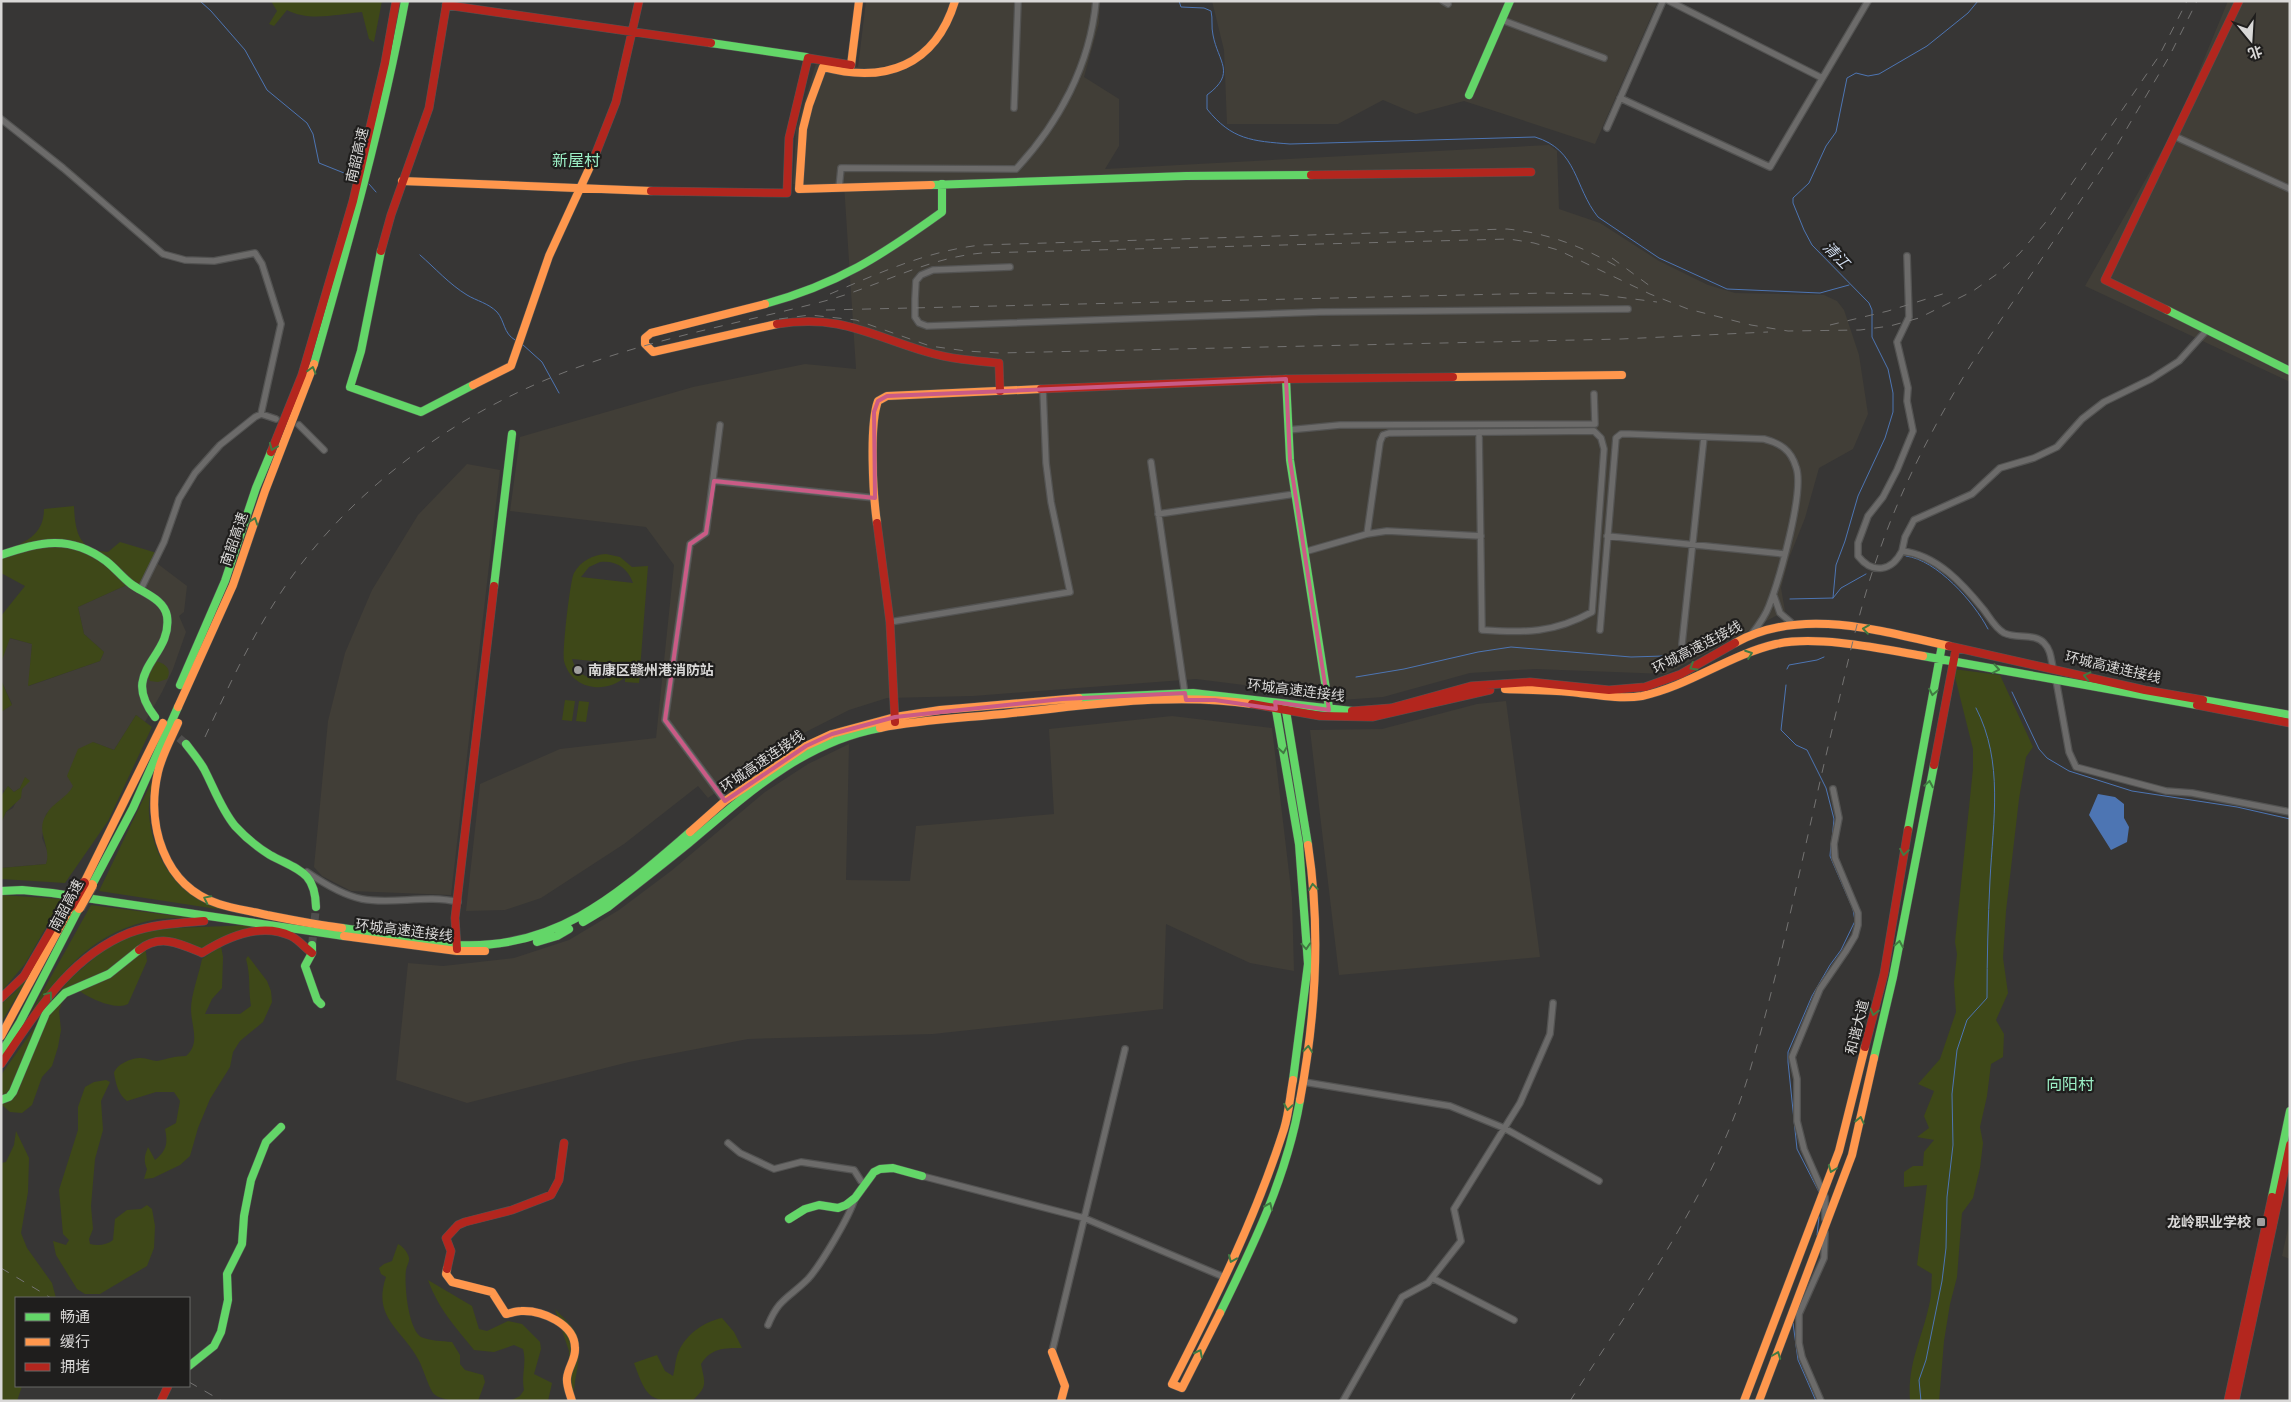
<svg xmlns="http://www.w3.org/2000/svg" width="2291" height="1402" font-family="'Alegreya Sans','Noto Sans SC',sans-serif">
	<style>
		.built { fill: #413e37 }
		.green { fill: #3e4818; fill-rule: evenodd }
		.water { fill: #4d75b3 }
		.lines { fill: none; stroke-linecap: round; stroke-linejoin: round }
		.stream { stroke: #4d75b3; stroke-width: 1 }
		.secondary-tunnel { stroke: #4f4e4d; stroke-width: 8; stroke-dasharray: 8 4; stroke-linecap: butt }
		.street-casing { stroke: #535352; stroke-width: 8 }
		.fast-casing { stroke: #535352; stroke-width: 9 }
		.slow-casing { stroke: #535352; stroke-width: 9 }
		.jam-casing { stroke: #535352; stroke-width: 9 }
		.street { stroke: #6c6b6a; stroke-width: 5.5 }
		.fast { stroke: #63d668; stroke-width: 8 }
		.slow { stroke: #ff974d; stroke-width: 8 }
		.jam { stroke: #b3261e; stroke-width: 8 }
		.rail { stroke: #747372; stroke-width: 1; stroke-dasharray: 9 9; stroke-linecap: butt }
		.slow-bridge-casing { stroke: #535352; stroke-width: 12; stroke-linecap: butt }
		.jam-bridge-casing { stroke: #535352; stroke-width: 12; stroke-linecap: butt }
		.slow-bridge { stroke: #ff974d; stroke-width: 10 }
		.jam-bridge { stroke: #b3261e; stroke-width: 10 }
		.oneway { stroke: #417a42 }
		.marked { fill: none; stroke: #ca5b86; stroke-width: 4; stroke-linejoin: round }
		.poi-dot { fill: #a09f9e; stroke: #1f1e1d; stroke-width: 2 }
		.labels { text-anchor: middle; stroke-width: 4.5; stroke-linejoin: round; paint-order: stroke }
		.street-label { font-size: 14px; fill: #d9d8d7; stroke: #1f1e1d }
		.poi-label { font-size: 14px; font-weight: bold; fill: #d9d8d7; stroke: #1f1e1d; text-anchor: start }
		.water-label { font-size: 15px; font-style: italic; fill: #d0dcef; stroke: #1f1e1d }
		.quarter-label { font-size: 16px; fill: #9beec5; stroke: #1f1e1d }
	</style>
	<rect width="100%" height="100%" fill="#373635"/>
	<path class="built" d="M866,1h234l-1,22 -15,54 35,22v47l-14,23 444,-24 8,6 2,58 41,14 59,38 49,24 27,8 89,2 13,6 7,9 15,45 9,59 -15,35 -34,19 -14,50 -16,40 -8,30 4,23 -119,63 -131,-5 -65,4 -87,24 -42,3 -64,-11 -81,-10 -223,17 -86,2 -38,12 -59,30 -82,58 -10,-12 -74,58 -83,54 -36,12 -39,1 14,-127 80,-35 96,-11 18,-173 -28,-38 -136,-16 10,-74 173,-50 112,-23 51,5 -12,-185h-51l3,-54 21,-70 41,7z
		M1212,1h446l-63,143 -131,-43 -48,13 -33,-14 -45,24h-111l-3,-74z
		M2228,1h62v381l-205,-96 92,-162z
		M467,464l33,6 -49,425 -100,-4 -29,-15 -8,-9 14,-146 17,-68 27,-63 46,-75z
		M154,561l33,25 -3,26 -5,4 7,16 -13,37 -11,23 -17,30 -9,-7 -22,35 -21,-8 -23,51 -24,21 -4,24 7,17 -3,9 -45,4v-45l5,-11 7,-4 9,-18 3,-12 -5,10 -6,4 -6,-6 -3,5 -4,-2v-77l11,-8 -11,-24v-17l8,-25 23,6 -3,42 71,-25 4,-9 -20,-18 -6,-27 53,-24z
		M1506,701l34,256 -201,18 -29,-245 72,-1 95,-25z
		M1172,716l100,12 20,170 2,73 -44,-8 -84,-39 -3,85 -230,25 -185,5 -119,23 -162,41 -71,-23 12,-117 35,3 71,-8 55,-18 50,-30 52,-39 94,-79 43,-28 41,-20 -3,136 64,1 6,-55 138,-12 -5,-85z
		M2290,1219v40l-8,-3z"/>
	<path class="green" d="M271,1h111l-8,41 -5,-3 -7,-27c-24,2 -53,10 -75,-2l-13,16 -5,-2 8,-13z
		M74,506c1,26 5,45 34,46l12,-10 37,11 -16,36 -10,-6 -53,24 6,27 20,18 -4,9 -72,25 4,-42 -22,-6 -9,25v-47l24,-30 -24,-13v-21c23,-9 43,-16 43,-43z
		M606,554l14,3 12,10 16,-1 -9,117 -14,-1v-5c-20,18 -54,12 -61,-16 -2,-9 6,-81 10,-88 7,-12 18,-18 32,-19zM600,562c16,-2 28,6 33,21l-52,-6 8,-10zM572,659l52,5c-13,22 -45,20 -52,-5z
		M156,661c10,3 16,8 11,18l-9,3 -8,-1 -2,-5z
		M1953,669l47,6 33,72 -7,10 -7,42 -13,112 -3,47 5,35 -12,27 8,14 -1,23 -12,7 -4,32 -7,31 3,16 -3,25 -7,30 -11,15 -5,64 -7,27 -6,37 -5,60h-29c-3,-38 13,-64 20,-100 2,-8 1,-18 2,-27l-15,-9 10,-80 -23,2v-15l9,-6h10l1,-14 10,-12 -17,-3 12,-9 -5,-12 10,-25 -16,-7 22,-25 16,-47 -2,-29 3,-29 -2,-12 18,-173v-20z
		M1,680l11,25 -11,7z
		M565,700l10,1 -3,20 -10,-1z
		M579,701l10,1 -3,20 -10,-1z
		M136,715l16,12 -44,94 -43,62 -64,-4v-11l45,-4c6,-17 -11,-32 0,-49 6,-12 21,-17 27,-29l-6,-10 11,-27 15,-7 21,8z
		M25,777l5,4 -8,8 -1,9 -15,14 -5,11v-27l7,-10 6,6 6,-4z
		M153,779c-2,11 -5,24 -4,35 2,30 16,62 42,80 11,7 26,12 39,17l-131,-20z
		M1,895l61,4 -37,65 -24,28z
		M91,905l101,13c-11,0 -23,0 -34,1 -68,12 -97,54 -134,106z
		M253,925l3,6 -54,22 -28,-12 -29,3 2,17 -19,43c-13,7 -43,-7 -53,-17l-10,6 -6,18 2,19 -3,17 -6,19 -10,11 -10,28 -10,8 -12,-1 -9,-8v-29l60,-85 10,-12 28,-24 21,-14 29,-11z
		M221,946l2,11 -1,31 -10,11 -7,15h35l11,-8c-3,-18 0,-29 -5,-47l2,-3 19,25 4,10 1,11 -9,20 -23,19 -7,11 -3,15 -20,32 -12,29 -8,28 -10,9 -27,13 -9,1 3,-10c-4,-9 -2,-14 1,-22l7,13c12,-10 13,-17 10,-31l11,-6 4,-22 -6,-9h-18l-29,9c-9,-7 -11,-17 -13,-28 3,-9 17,-15 27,-15 6,0 11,3 16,3 10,-2 18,-5 29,-5 15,-13 5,-30 5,-47 0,-14 8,-35 11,-50z
		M33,969l-32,54v-19l15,-13z
		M106,1080l4,2 -9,19 2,29 -8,29 -4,47 2,23 -4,10 1,5c8,2 17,1 23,-4l2,-21 12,-9 14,-1 6,-4 5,4 3,17 -1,22 -7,18 -47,28h-15l-8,-5 -21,-34 -3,-14 13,4 3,-5 -6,-6 -4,-44 19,-60v-23l7,-20 9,-5z
		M16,1131l13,27 -1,34 -7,41 6,15 25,35 4,15h-40v88h6l-5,15h-16v-238l5,-1 8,-17z
		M398,1244c4,2 8,6 10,11 3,6 -1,9 -2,15 -2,14 2,59 15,67 9,4 21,4 31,5l8,13v9l5,6 18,5 2,7 -7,19c-13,0 -35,1 -44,-7 -5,-5 -11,-27 -16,-35 -16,-30 -46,-41 -32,-82l-5,-3 -2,-6 5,-4 8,-3z
		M428,1280l44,26 7,23 8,2 21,-10 14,3 18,18 1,7 -7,25 18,9 -4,18h-38l10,-5 4,-6c-3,-17 3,-25 -1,-41l-9,-4 -20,7 -20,-2c-19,-24 -35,-40 -46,-70z
		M555,1309c6,7 19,17 22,26 7,19 -5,45 -3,66h-7l2,-50z
		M722,1318l12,14 8,16c-18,0 -31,0 -41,16 4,20 7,22 -9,37 -42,0 -44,1 -58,-38l23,-8 8,16 8,5c2,-7 2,-14 4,-20 6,-20 26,-34 45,-38z"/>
	<path class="water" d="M2098,794l17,3 9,7v14l5,9 -2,15 -16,8 -22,-35z"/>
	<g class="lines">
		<path class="stream" d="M200,1l11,10 34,39 22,40 40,33 6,11 6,29 35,14
			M1179,1l2,6 23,1 7,3c2,8 0,16 2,24 5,27 24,38 -6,60v14c25,31 45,32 83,35l245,-7c43,13 39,50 63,80l61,41 68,31 93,4 29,-8
			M369,184l7,8
			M420,255c15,13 29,29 47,40 10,6 21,8 30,17 8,9 6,21 18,28
			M522,344l20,18 17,31
			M1906,556c31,4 68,46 82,73
			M1833,598l3,-33 9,-24 13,-45 27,-58 8,-26v-19l-5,-24 -16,-32v-27l-3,-7 -57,-58 -8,-15 -11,-27v-5l16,-15 17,-37 10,-14 11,-54 9,-5 12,3 11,-2 48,-28 41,-33 10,-12
			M1790,599l43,-1 8,-10 25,-14
			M1787,669l2,-4 28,-5 7,-3
			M1356,677l48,-8 74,-17 33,-5 120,10 33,-1
			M1786,685l-5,45 15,15 11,5 19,38 8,31 -2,21
			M2012,692l27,57 8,9 22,13 63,20 105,16 53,12
			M1819,1192l-22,-43 -9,-87v-10l24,-56 18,-31 11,-15 14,-29 -2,-12 -23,-53 1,-12
			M1817,1235l2,-18
			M1793,1323l5,37 18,41
			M1921,1401l-2,-21 7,-20 16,-79 4,-33 1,-51 6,-52 -1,-51 5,-44 10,-30 20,-22c0,-39 1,-79 3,-118 3,-59 14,-118 -14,-172"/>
		<path class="secondary-tunnel" d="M170,730l16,14
			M312,945l4,-38"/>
		<defs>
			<path id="street" d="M1443,1l5,3
				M1669,1l153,77
				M1502,20l102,38
				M1620,98l150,69 98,-166
				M1014,108l4,-107
				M1,119l62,49 100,86 22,6 29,1 41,-8 7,11 19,60 -20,90
				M1607,128l56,-127
				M2174,136l116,53
				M839,188l2,-20 175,1c43,-46 74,-104 80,-168
				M1907,256l2,61 -12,25 11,46 -1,13 6,30 -16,39 -14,27 -15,19 -10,27v13c15,19 34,15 44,-5 35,4 61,33 82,59 6,8 11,18 20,23 12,6 31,0 40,10 7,7 7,16 9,25
				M1010,267l-77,3 -12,5 -5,6 -1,18v18l4,6 8,3 393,-14 308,-3
				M299,425l25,25
				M720,425l-14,108 -16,11 -25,176 61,82
				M1288,430l52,-5 255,-1 -1,-30
				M1151,462l34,233
				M714,481l161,17
				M1158,514l137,-20
				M1367,534l20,-3 94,5
				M1607,536l177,18
				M1902,551l3,-14 9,-17 58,-26 28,-26 34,-10 23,-11 25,-28 22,-17 47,-23 28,-18 28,-31
				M1304,552l63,-18 13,-92 3,-7 6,-2 205,-2 7,7 3,11 -12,163c-38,21 -67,21 -110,18l-3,-198
				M141,589l23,-47 15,-43 16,-26 25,-28 35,-28 6,-3 15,5
				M1774,596l6,17 13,11
				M890,622l180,-30 -19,-90 -5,-39 -3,-73
				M1600,630l16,-192 5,-4h9l134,5c16,4 27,11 32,28 9,24 -17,113 -27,139 -4,11 -11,20 -18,29
				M1682,644l22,-207
				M2056,680l13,72 7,15 90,24 26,2 98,19
				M307,872c16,11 35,23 55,27 31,6 64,-5 96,3
				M1304,1082l146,24 54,22 95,53
				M728,1143l12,10 34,16 27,-7 53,8 7,11 5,3
				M922,1176l162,42 140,59
				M1825,1219v-22l-21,-48 -7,-28v-42l-5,-22 28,-68 26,-38 9,-15 3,-11v-12l-23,-55 -1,-14 5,-26 -6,-29
				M1432,1278l82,42
				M768,1325c11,-27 21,-27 40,-46 12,-13 42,-63 47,-81
				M1052,1352l73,-303
				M1343,1401l59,-104 26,-14 33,-42 -7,-32 66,-106 30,-69 3,-31
				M1821,1401l-19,-44 -3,-14v-29l25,-56 1,-25"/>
			<path id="fast" d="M711,43l95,14
				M1469,95l41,-94
				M931,185l255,-9 125,-1
				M381,251l-20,100 -11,36 71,25 52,-27
				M765,304c73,-20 116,-48 177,-92v-28
				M2167,310l123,61
				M314,364c34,-120 68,-240 91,-363
				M1286,379l4,81 40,254
				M1,555c39,-13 68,-21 105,6 9,7 16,16 25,23 12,9 33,15 36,32 6,42 -49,54 -12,101
				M494,586l18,-152
				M1923,656l274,49
				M180,685l45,-104 31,-93 15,-36
				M1079,698l114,-5 159,18
				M2203,700l87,15
				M1275,704l24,140 9,120 -15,116
				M1285,705l23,140
				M186,744c6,8 13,16 18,25 10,19 17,40 31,57 10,11 22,21 35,29 28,15 45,16 46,52
				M1908,830l34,-185
				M92,885l41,-77 45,-101
				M1,891l21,-1 30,3 292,43
				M583,922l25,-15c27,-21 54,-42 81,-64 58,-49 114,-101 191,-115
				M342,928l116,17c100,5 161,-52 232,-113
				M537,942l20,-6 12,-7
				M312,945v8l-7,13 12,34 4,4
				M1,1053l19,-31 59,-114
				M1874,1058l19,-81 41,-212
				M1,1100l8,-3 4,-5 33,-79 19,-20 44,-19 30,-24
				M2272,1197l18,-86
				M789,1219l16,-10 14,-4 19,3 8,-3 9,-7 19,-26 6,-3 13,-1 29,8
				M1220,1313c34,-69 67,-137 80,-213
				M189,1366l25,-20 7,-14 7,-32 -1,-26 15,-30 2,-28 7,-36 15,-38 15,-15"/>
			<path id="slow" d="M851,65l8,-64
				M402,181l249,10
				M931,185l-132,4 4,-60 6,-24 14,-38c62,17 112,-1 132,-66
				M765,304l-114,29 -6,5v6l8,8 124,-28
				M1453,377l169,-2
				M473,385l38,-19 38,-110 45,-98
				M877,523c-4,-28 -8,-98 1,-122l9,-5 154,-7
				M1735,643c66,-37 145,-12 214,3
				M1505,689c22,1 43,1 65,3 22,2 49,8 72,4 47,-10 87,-41 134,-52 41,-9 107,5 147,12
				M178,707l55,-122 32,-94 49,-127
				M178,723c-7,16 -16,32 -20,49 -12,52 5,114 61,132 15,5 32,7 48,11 25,5 50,10 75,13
				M880,728c44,-9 88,-10 132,-15 80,-8 160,-21 240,-9
				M690,832l35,-31 81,-55 26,-12 63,-17 45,-7 139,-12
				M84,883l79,-160
				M344,936l113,15h28
				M1,1036l70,-130
				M1300,1100c16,-85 21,-170 8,-255
				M447,1269l-1,5 6,8 40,10 14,22c5,-1 10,-3 15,-3 21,-1 54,13 54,37 1,11 -7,19 -8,30 -1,7 3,16 5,23
				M1220,1313l-38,75 -10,-4c42,-82 84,-167 112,-255 5,-16 6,-33 9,-49
				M1052,1352l13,34 -4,15
				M1744,1401l95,-250 26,-104
				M1759,1401l93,-246 22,-97"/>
			<path id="jam" d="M446,5l265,38
				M594,158l22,-56 23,-101
				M1311,175l220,-3
				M651,191l136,2 2,-55 19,-80 43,7
				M381,251l10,-36 38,-107 18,-107
				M2167,310l-62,-30 134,-279
				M777,324c64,-10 92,11 150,28 23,7 48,9 72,11l1,28
				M1041,389l245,-10 167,-2
				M271,452l31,-77 51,-174 32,-138 11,-62
				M877,523l13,99 5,100
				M1949,646l196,44 58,10
				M1252,704l68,12 52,1 118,-27
				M2197,705l93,18
				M1352,711l39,-3 80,-22 59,-4 79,8 36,-3 36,-13 54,-31
				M1934,765l22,-117
				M457,949l-2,-31 39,-332
				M139,950c21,-17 42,-6 63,3 25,-16 59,-31 89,-17 8,4 14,12 21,17
				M1,998l23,-22 28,-48
				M1865,1047l19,-73 24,-144
				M1,1064c35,-51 68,-107 128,-131 24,-9 50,-10 75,-12
				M447,1269l4,-18 -5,-13 12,-13 7,-3 47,-12 39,-15 8,-15 5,-37
				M161,1401l7,-15
				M2228,1401l44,-204
				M2235,1401l55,-256"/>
		</defs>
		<use href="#street" class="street-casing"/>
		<use href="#fast" class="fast-casing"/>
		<use href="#slow" class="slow-casing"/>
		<use href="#jam" class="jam-casing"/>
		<use href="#street" class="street"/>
		<use href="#fast" class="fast"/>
		<use href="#slow" class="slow"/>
		<use href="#jam" class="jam"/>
		<path class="rail" d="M1612,258l42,31
			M830,294c49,-21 97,-43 151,-49l526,-16c41,4 74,17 109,37
			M826,310l721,-17 48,1 62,8
			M779,319l31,-4 46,5 74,26 36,5 33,2 622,-14 147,-7
			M1830,325l58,-14 61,-19
			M205,737c26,-56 52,-112 88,-162 72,-99 179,-171 294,-211 76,-27 156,-42 234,-62 55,-14 104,-44 161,-49l527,-14 25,4 24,7 92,44 38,15 63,16 37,6 72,-1 30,-4 29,-8 54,-27 24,-17 23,-21 25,-30 114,-167 28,-55
			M1,1268l50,30
			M189,1382l33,19
			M1570,1401c67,-105 145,-210 180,-331 33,-112 55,-227 82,-340 14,-59 26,-118 46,-175 23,-67 56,-131 94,-192l141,-211 56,-95 28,-56"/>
		<defs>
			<path id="slow-bridge" d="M79,908l13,-23"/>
			<path id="jam-bridge" d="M71,906l13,-23"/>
		</defs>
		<use href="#slow-bridge" class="slow-bridge-casing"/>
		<use href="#jam-bridge" class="jam-bridge-casing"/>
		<use href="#slow-bridge" class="slow-bridge"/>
		<use href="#jam-bridge" class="jam-bridge"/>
	</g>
	<defs><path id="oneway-chevron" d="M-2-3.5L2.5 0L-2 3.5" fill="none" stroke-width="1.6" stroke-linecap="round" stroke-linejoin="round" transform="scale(1.25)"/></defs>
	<g class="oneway">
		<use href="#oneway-chevron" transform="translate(312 370) rotate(-74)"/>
		<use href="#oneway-chevron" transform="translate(273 447) rotate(112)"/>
		<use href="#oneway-chevron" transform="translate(254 521) rotate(-71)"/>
		<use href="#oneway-chevron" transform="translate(1866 629) rotate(-172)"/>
		<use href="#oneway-chevron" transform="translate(1749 654) rotate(-20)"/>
		<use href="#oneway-chevron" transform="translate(1693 667) rotate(149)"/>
		<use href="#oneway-chevron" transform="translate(1996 669) rotate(10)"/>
		<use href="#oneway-chevron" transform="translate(2087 676) rotate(-167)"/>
		<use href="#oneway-chevron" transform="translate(1933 692) rotate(101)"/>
		<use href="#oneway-chevron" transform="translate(1283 750) rotate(81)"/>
		<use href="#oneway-chevron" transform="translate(1929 784) rotate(-80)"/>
		<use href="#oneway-chevron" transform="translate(1904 852) rotate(99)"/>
		<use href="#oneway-chevron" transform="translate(1313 887) rotate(-97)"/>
		<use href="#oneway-chevron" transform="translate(207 899) rotate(-154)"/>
		<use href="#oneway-chevron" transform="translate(1899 944) rotate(-80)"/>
		<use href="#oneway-chevron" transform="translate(1306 946) rotate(86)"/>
		<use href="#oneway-chevron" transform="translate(49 995) rotate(-53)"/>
		<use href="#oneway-chevron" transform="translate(1874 1012) rotate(104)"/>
		<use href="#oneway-chevron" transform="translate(1308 1049) rotate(-84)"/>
		<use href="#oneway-chevron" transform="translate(1288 1107) rotate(100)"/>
		<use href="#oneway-chevron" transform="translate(1860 1120) rotate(-77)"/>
		<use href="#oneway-chevron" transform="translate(1832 1169) rotate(111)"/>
		<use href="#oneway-chevron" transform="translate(1269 1206) rotate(-66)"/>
		<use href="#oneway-chevron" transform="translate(1232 1259) rotate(113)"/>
		<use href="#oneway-chevron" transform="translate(1199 1353) rotate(-63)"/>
		<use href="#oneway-chevron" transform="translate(1777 1355) rotate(-69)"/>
	</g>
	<path class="marked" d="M1286,379l4,81 39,250 -54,-8 1,7 -61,-9h-29l-1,-7 -123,6 -167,18 -63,17 -26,12 -81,55 -60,-81 25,-176 16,-11 8,-52 161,17 -1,-86 4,-11 9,-5z"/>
	<g class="poi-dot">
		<circle cx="578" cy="670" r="5"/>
		<rect x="2256" y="1217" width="10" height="10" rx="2.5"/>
	</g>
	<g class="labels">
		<g class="street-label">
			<text transform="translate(357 155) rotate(-77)" y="5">南韶高速</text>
			<text transform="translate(234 539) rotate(-71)" y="5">南韶高速</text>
			<text transform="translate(1697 647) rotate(-27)" y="5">环城高速连接线</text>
			<text transform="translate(2113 667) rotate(13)" y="5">环城高速连接线</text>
			<text transform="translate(1296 690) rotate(7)" y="5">环城高速连接线</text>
			<text transform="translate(762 761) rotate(-34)" y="5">环城高速连接线</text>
			<text transform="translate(66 905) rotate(-62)" y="5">南韶高速</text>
			<text transform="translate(404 930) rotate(7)" y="5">环城高速连接线</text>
			<text transform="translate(1857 1027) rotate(-76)" y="5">和谐大道</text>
		</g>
		<g class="poi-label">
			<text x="588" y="675">南康区赣州港消防站</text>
			<text x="2251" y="1227" text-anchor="end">龙岭职业学校</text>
		</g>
		<g class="water-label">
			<text transform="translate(1836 255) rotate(46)" y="5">清江</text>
		</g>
		<g class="quarter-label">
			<text x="576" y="166">新屋村</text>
			<text x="2070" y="1090">向阳村</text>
		</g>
	</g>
	<rect width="2291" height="1402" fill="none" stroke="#d9d8d7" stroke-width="5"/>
	<rect x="15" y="1297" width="175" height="90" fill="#1f1e1d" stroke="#696867"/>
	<rect x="25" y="1313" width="25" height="8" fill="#63d668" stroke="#696867"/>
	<text x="60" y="1322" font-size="15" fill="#d9d8d7">畅通</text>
	<rect x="25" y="1338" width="25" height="8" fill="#ff974d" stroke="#696867"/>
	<text x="60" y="1347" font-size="15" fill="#d9d8d7">缓行</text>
	<rect x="25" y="1363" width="25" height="8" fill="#b3261e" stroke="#696867"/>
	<text x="60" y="1372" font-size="15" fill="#d9d8d7">拥堵</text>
	<g transform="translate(2251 40) rotate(162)" stroke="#1f1e1d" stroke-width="4" paint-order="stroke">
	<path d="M0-4L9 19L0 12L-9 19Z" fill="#d9d8d7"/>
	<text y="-8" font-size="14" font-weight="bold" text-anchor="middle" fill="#d9d8d7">北</text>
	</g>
</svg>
